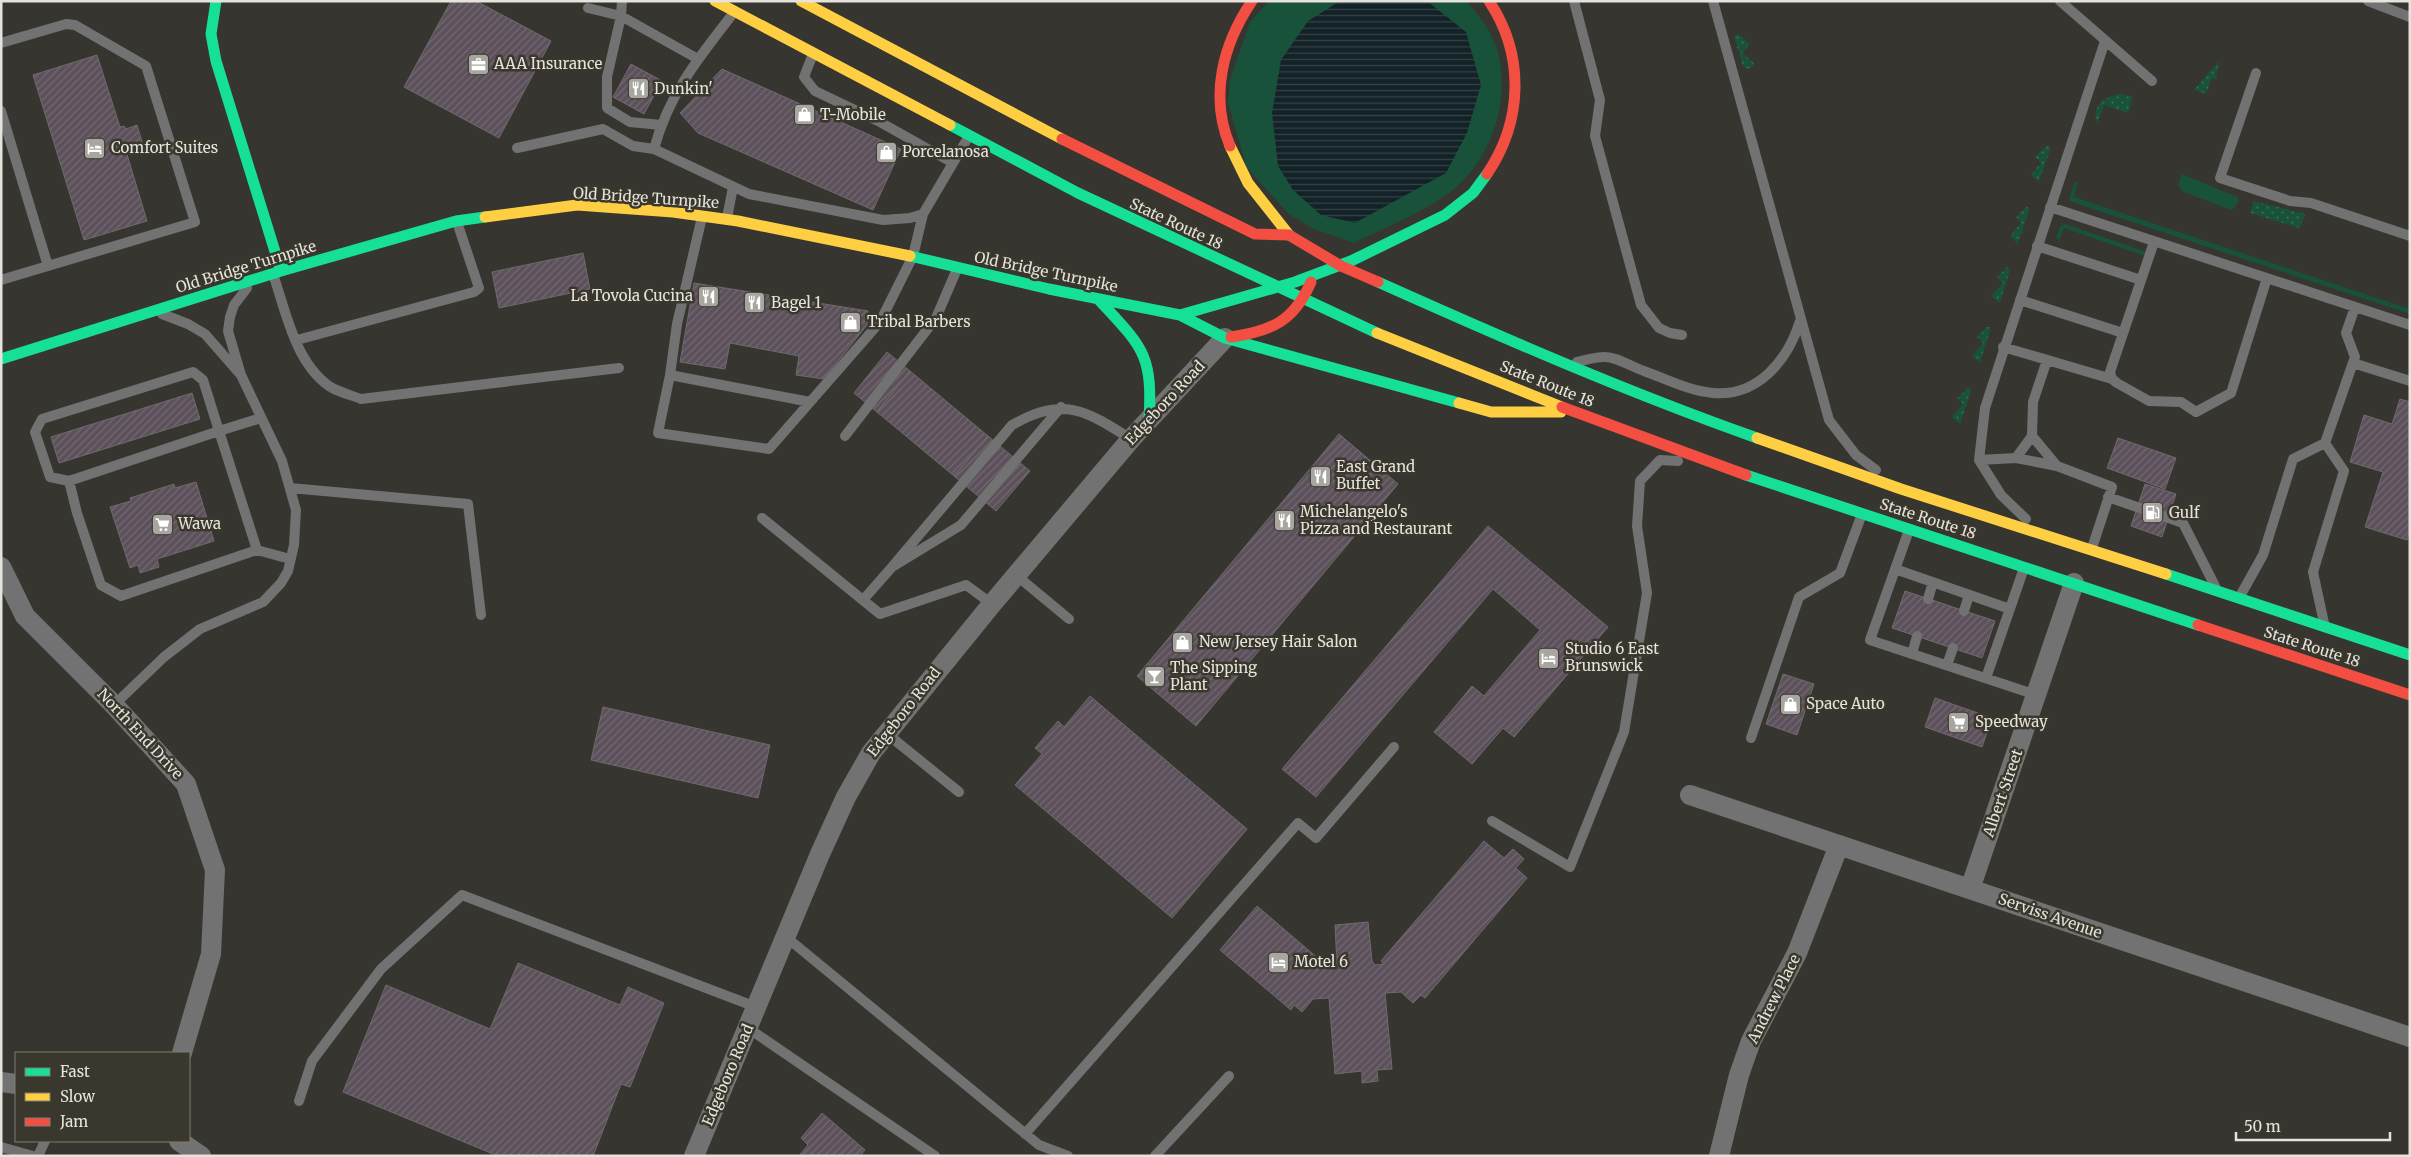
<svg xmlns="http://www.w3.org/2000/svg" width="2411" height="1157" font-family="Merriweather,serif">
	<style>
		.green { fill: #19523a }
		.garden { fill: url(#garden-dots) }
		.water { fill: url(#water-rules) }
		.building { fill: url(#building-hatch); stroke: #6e6b6b }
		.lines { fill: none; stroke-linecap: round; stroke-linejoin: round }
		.lane { stroke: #737272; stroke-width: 10 }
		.street { stroke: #737272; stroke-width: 20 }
		.fast { stroke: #16e098; stroke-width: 11 }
		.slow { stroke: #ffcf43; stroke-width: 11 }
		.jam { stroke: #f24e42; stroke-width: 11 }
		.labels { text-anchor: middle; stroke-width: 5; stroke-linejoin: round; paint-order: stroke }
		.poi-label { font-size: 15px; fill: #e5e3dc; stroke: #3a372c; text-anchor: start }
		.street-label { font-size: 15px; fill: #e5e3dc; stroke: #3a372c }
	</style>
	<defs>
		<pattern id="garden-dots" width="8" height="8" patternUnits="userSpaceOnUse" patternTransform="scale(1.25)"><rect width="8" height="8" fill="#19523a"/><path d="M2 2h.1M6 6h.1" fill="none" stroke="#3a6b56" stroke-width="1.8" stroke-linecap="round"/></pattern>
		<pattern id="water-rules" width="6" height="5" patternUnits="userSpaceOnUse" patternTransform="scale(1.25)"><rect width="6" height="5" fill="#132227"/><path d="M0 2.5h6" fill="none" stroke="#354246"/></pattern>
		<pattern id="building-hatch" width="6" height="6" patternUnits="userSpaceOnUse" patternTransform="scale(1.25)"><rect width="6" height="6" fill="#5c505b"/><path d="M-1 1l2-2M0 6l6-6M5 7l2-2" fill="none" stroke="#736972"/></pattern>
	</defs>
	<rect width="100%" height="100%" fill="#363530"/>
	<path class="green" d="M1269,1h198c11,14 23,28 29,45 16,48 -2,109 -41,142 -29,24 -68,38 -101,55l-40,-14 -25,-15 -42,-46 -19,-65 2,-24 20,-57z
		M2182,174l55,23 2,5 -7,8 -49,-18 -5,-7z
		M2078,182l-4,15 336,112v5l-338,-112 -3,-3 5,-16z
		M2065,224l82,28 -2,4 -81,-28 -5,13 -3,-4 5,-12z"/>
	<path class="garden" d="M1738,34l12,10 -8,9 13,11 -6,5 -6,-2 -9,-31z
		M2219,61l-3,18 -4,-1 -6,16 -12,-4z
		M2121,94l12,3 -5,16 -24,-8 -6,17 -2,-2c-4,-15 12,-25 25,-26z
		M2046,146h3l1,4 -11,32 -8,-7 10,-12 -6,-6z
		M2254,201l52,13 -7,14 -49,-15z
		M2026,207h2l1,4 -11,33 -8,-8 11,-13 -5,-6z
		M2007,267l3,3 -10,33 -9,-7 12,-13 -6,-6z
		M1987,327h3v3l-10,33 -8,-7 11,-13 -6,-6z
		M1968,388l3,1v2l-11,33 -8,-7 11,-13 -6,-6z"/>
	<path class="water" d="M1340,1h87l39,31 15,53 -14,48 -21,40 -91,50 -34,-8 -28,-25 -15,-24 -6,-53 9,-53 27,-39z"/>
	<path class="building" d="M451,1h25l75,40 -52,97 -95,-51z
		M97,55l23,72 4,-1 2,3 11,-4 6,20 -17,6 21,70 -63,19 -51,-165z
		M631,64l31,17 -18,33 -31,-17z
		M722,69l179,80 -28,61 -175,-77 -18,-20z
		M583,253l7,36 -91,19 -7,-36z
		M694,283l174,28 -1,14 -43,54 -28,-4 3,-19 -69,-13 -5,26 -45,-7z
		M887,352l23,19 -33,41 -23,-19z
		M910,371l78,65 -34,40 -77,-64z
		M192,393l8,26 -141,44 -8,-26z
		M2400,399l10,3v128l-3,10 -42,-13 18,-55 -33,-10 14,-47 28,9z
		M1339,434l59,50 -202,242 -59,-50z
		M988,436l42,35 -34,40 -42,-35z
		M2118,438l58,20 -11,31 -58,-21z
		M196,482l18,59 -57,18 2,8 -19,6 -2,-8 -8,3 -20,-61 21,-6 -1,-3 44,-14 1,4z
		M2145,484l31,10 -14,43 -31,-11z
		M1488,526l120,101 -94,110 -11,-9 -31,36 -38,-32 38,-46 12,10 56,-66 -47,-41 -177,208 -34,-28z
		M1905,591l90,30 -13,37 -90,-30z
		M1783,674l31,10 -17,51 -31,-11z
		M1090,696l157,133 -75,89 -157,-133 27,-31 -7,-6 23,-27 6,6z
		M1935,698l57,20 -10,29 -57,-20z
		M603,707l167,38 -12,53 -167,-38z
		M1484,841l20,17 9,-9 11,10 -8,9 11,10 -102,120 -4,-3 -8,8 -12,-11 -16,1 7,76 -15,1 1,11 -16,2v-12l-27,3 -6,-76 -16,1 -11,13 -8,-7 -3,5 -71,-60 37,-44 70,60 -2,3 9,-1 3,-3 -2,-40 33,-3 4,39 3,4 9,-1 -3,-3z
		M518,963l102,42 8,-18 36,16 -34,84 -9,-3 -28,72h-95l-155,-64 43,-107 104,44z
		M822,1113l43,37 -5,6h-61l9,-11 -7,-7z"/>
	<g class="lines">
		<path class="lane" d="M622,1l-1,15 -14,61v31l23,14 31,3
			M1574,1l26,99 -5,36 46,169 18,23 11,5 12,2
			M1713,1l116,419 27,35 20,15
			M2060,1l92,80
			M2368,1l42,16
			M588,8l33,8 77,43
			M1,43l65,-19 9,1 71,41 49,156 -194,58
			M813,54l-9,23 11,14 63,30 75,42
			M2256,73l-36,105 70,23 21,2 99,33
			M1,111l47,155
			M517,148l86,-19 30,17 21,3 95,45 134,26 27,-2 13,-4 46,-78
			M654,149c15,-56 46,-93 81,-138
			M2050,207l360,118
			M702,217l-25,107 -7,51 -12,58 111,16 111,-127 33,-66 10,-42
			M727,218l6,-31
			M2154,242l-44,130 2,7 5,4 32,18 32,1 15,10 35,-19 36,-115
			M2037,246l104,34
			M273,274c13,38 22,88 56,112 9,6 22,9 32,13l258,-31
			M2020,300l103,33
			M162,314l26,10 17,10 35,40
			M297,340l177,-48 5,-4 -22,-66
			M2003,347l109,32
			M2047,360l-14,42 -1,34 25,30
			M1577,362c9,-2 18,-5 27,-5 11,-1 28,10 40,14 22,8 45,20 69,22 45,4 75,-33 87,-72
			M2353,363l57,18
			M670,375l140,27
			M845,436l91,-118 21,-49
			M2016,458l16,-22
			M1979,460l37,-2 41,8 55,21 -20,61
			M69,481l-19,-4 -15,-45 7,-13 151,-47 10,8 16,51 42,-13
			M290,488l178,16 13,111
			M2108,497l75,26 32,63
			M762,518l118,96 86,-29 26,19
			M2026,519l-25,-24 -22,-35 6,-52 120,-367
			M1909,530l-39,110 166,55
			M257,550l-38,-119 -150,50 8,32 24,72 20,11 136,-46 33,9
			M892,567l120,-142c52,-29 73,-15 119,14
			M1895,569l115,40
			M1016,575l53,44
			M2239,598l24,-43 30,-96 32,-16 30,-86 -9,-24 9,-26
			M1928,599l5,-17
			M863,600l29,-33 69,-42 100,-118
			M1964,611l5,-16
			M2324,623l-11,-51 31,-101 -19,-28
			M1912,654l5,-18
			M1947,665l6,-17
			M1986,678l38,-110
			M114,705l50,-48 36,-28 63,-27 18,-19 7,-12 6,-26 2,-35 -14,-49 -41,-86 -13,-44 2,-14 4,-12 13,-17
			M886,733l73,59
			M1751,738l48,-141 41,-24 22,-59
			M1492,821l78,46 54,-135 23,-139 -10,-67 3,-45 20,-21 18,1
			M786,937l253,208 29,11
			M748,1028l187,128
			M299,1101l13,-40 69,-92 81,-74 294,112
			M1025,1134l273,-311 18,15 78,-91
			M1,1147l32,9
			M38,1156l7,-15
			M1155,1156l74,-80"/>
		<path class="street" d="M1,567l24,49 89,89 72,79 29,86 -4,84 -29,99
			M1690,795l720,242
			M1970,889l104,-306
			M1,1082l15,2
			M179,1141l22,15
			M694,1156l126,-302 26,-57 25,-44 121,-149 139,-165 94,-101
			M1719,1156l20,-81 12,-34 46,-88 42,-108"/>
		<path class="fast" d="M216,1l-5,33 5,27 65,210
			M950,125l128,68 299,140
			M910,256l139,33 131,26
			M1378,282c125,56 249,110 379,156
			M1099,300c43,47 54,53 50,120
			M1180,315l115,-33 56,-21 94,-46 28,-22 14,-19
			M1180,315l45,23 234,65
			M1,359l280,-88 175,-50 29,-4
			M1746,475l452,150
			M2166,574l244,81"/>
		<path class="slow" d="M715,1l235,124
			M801,1l261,138
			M1230,146l18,37 41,52
			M485,217l92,-12 96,7 65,9 172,35
			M1377,333l185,74
			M1459,403l32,9h70
			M1757,438l144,51 265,85"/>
		<path class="jam" d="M1062,139l193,95 34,1 52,31 37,16
			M1230,146c-21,-50 -7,-102 22,-145
			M1487,174c36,-53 38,-119 2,-173
			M1231,337c41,-6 63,-16 80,-55
			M1562,407l184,68
			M2198,625l212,70"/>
	</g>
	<defs>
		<symbol id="office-square" viewBox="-11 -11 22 22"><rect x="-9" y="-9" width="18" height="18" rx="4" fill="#a8a6a0" stroke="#3a372c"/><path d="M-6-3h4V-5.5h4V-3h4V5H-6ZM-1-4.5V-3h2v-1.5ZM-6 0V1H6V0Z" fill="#fff"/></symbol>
		<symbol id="restaurant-square" viewBox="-11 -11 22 22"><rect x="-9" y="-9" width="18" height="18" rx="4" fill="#a8a6a0" stroke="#3a372c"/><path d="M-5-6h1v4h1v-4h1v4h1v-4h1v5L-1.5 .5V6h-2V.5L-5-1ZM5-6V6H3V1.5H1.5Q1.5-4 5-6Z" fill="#fff"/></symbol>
		<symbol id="shop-square" viewBox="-11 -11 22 22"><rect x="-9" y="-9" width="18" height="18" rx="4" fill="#a8a6a0" stroke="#3a372c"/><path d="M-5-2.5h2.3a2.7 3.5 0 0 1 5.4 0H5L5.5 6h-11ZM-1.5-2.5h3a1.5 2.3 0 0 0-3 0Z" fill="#fff"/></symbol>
		<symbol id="hotel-square" viewBox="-11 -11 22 22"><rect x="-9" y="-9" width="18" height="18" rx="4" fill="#a8a6a0" stroke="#3a372c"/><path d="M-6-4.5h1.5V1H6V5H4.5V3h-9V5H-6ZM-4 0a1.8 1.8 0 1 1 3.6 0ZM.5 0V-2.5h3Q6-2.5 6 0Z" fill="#fff"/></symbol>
		<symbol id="fuel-square" viewBox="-11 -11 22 22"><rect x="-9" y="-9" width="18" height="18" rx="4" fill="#a8a6a0" stroke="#3a372c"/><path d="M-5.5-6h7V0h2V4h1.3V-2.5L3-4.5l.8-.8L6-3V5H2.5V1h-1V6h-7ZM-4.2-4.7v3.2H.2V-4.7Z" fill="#fff"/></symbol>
		<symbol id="supermarket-square" viewBox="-11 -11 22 22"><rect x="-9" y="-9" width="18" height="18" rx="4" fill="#a8a6a0" stroke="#3a372c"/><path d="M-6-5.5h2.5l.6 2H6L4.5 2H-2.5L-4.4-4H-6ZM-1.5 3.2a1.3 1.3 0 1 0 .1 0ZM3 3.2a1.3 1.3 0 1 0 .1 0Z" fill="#fff"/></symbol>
		<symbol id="bar-square" viewBox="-11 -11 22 22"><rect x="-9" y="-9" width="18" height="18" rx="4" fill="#a8a6a0" stroke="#3a372c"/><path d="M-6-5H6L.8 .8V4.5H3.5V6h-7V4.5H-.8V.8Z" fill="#fff"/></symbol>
	</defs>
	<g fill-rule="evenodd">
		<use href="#office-square" x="466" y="52" width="25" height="25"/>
		<use href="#restaurant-square" x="626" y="76" width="25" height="25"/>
		<use href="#shop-square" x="792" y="102" width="25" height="25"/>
		<use href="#hotel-square" x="82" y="136" width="25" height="25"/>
		<use href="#shop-square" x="874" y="140" width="25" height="25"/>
		<use href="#restaurant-square" x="696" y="284" width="25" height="25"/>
		<use href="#restaurant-square" x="742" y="290" width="25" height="25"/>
		<use href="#shop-square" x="838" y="310" width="25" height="25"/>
		<use href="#restaurant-square" x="1308" y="464" width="25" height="25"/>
		<use href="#fuel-square" x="2140" y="500" width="25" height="25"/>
		<use href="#restaurant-square" x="1272" y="508" width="25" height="25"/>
		<use href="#supermarket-square" x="150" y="512" width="25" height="25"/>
		<use href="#shop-square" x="1170" y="630" width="25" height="25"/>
		<use href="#hotel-square" x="1536" y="646" width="25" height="25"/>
		<use href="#bar-square" x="1142" y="664" width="25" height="25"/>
		<use href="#shop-square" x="1778" y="692" width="25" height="25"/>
		<use href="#supermarket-square" x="1946" y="710" width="25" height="25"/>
		<use href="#hotel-square" x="1266" y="950" width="25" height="25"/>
	</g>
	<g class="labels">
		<g class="poi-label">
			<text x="494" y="69">AAA Insurance</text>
			<text x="654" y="94">Dunkin'</text>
			<text x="820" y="120">T-Mobile</text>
			<text x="111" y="153">Comfort Suites</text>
			<text x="902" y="157">Porcelanosa</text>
			<text x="693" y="301" text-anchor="end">La Tovola Cucina</text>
			<text x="771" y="308">Bagel 1</text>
			<text x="867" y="327">Tribal Barbers</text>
			<text x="1336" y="472">East Grand<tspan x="1336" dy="17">Buffet</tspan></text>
			<text x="1300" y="517">Michelangelo's<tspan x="1300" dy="17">Pizza and Restaurant</tspan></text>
			<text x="2169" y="518">Gulf</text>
			<text x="178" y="529">Wawa</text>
			<text x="1199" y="647">New Jersey Hair Salon</text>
			<text x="1565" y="654">Studio 6 East<tspan x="1565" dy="17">Brunswick</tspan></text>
			<text x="1170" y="673">The Sipping<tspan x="1170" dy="17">Plant</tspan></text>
			<text x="1806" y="709">Space Auto</text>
			<text x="1975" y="727">Speedway</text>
			<text x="1294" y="967">Motel 6</text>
		</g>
		<g class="street-label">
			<text transform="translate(646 198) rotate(4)" y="5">Old Bridge Turnpike</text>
			<text transform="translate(1176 224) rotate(25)" y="5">State Route 18</text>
			<text transform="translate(246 267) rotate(-17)" y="5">Old Bridge Turnpike</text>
			<text transform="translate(1046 272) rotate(12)" y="5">Old Bridge Turnpike</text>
			<text transform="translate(1547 384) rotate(22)" y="5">State Route 18</text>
			<text transform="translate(1165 403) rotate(-47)" y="5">Edgeboro Road</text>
			<text transform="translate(1928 519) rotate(18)" y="5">State Route 18</text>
			<text transform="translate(2312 647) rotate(18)" y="5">State Route 18</text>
			<text transform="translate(904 712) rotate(-52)" y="5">Edgeboro Road</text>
			<text transform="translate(140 734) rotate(47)" y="5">North End Drive</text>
			<text transform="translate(2003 793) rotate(-71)" y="5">Albert Street</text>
			<text transform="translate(2050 916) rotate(19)" y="5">Serviss Avenue</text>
			<text transform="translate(1774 999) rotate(-63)" y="5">Andrew Place</text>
			<text transform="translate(728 1075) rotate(-67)" y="5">Edgeboro Road</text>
		</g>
	</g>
	<rect width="2411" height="1157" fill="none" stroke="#e5e3dc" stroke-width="5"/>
	<rect x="15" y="1052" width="175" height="90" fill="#3a372c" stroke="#7e7c72"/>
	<rect x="25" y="1068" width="25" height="8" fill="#16e098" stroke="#7e7c72"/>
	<text x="60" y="1077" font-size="15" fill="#e5e3dc">Fast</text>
	<rect x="25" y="1093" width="25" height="8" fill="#ffcf43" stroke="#7e7c72"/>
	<text x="60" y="1102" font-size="15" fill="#e5e3dc">Slow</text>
	<rect x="25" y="1118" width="25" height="8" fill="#f24e42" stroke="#7e7c72"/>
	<text x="60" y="1127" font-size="15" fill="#e5e3dc">Jam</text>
	<path d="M2236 1132v8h154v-8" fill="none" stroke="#e5e3dc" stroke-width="2.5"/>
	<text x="2244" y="1132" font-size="15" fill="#e5e3dc" stroke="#3a372c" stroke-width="4" paint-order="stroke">50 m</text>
</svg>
